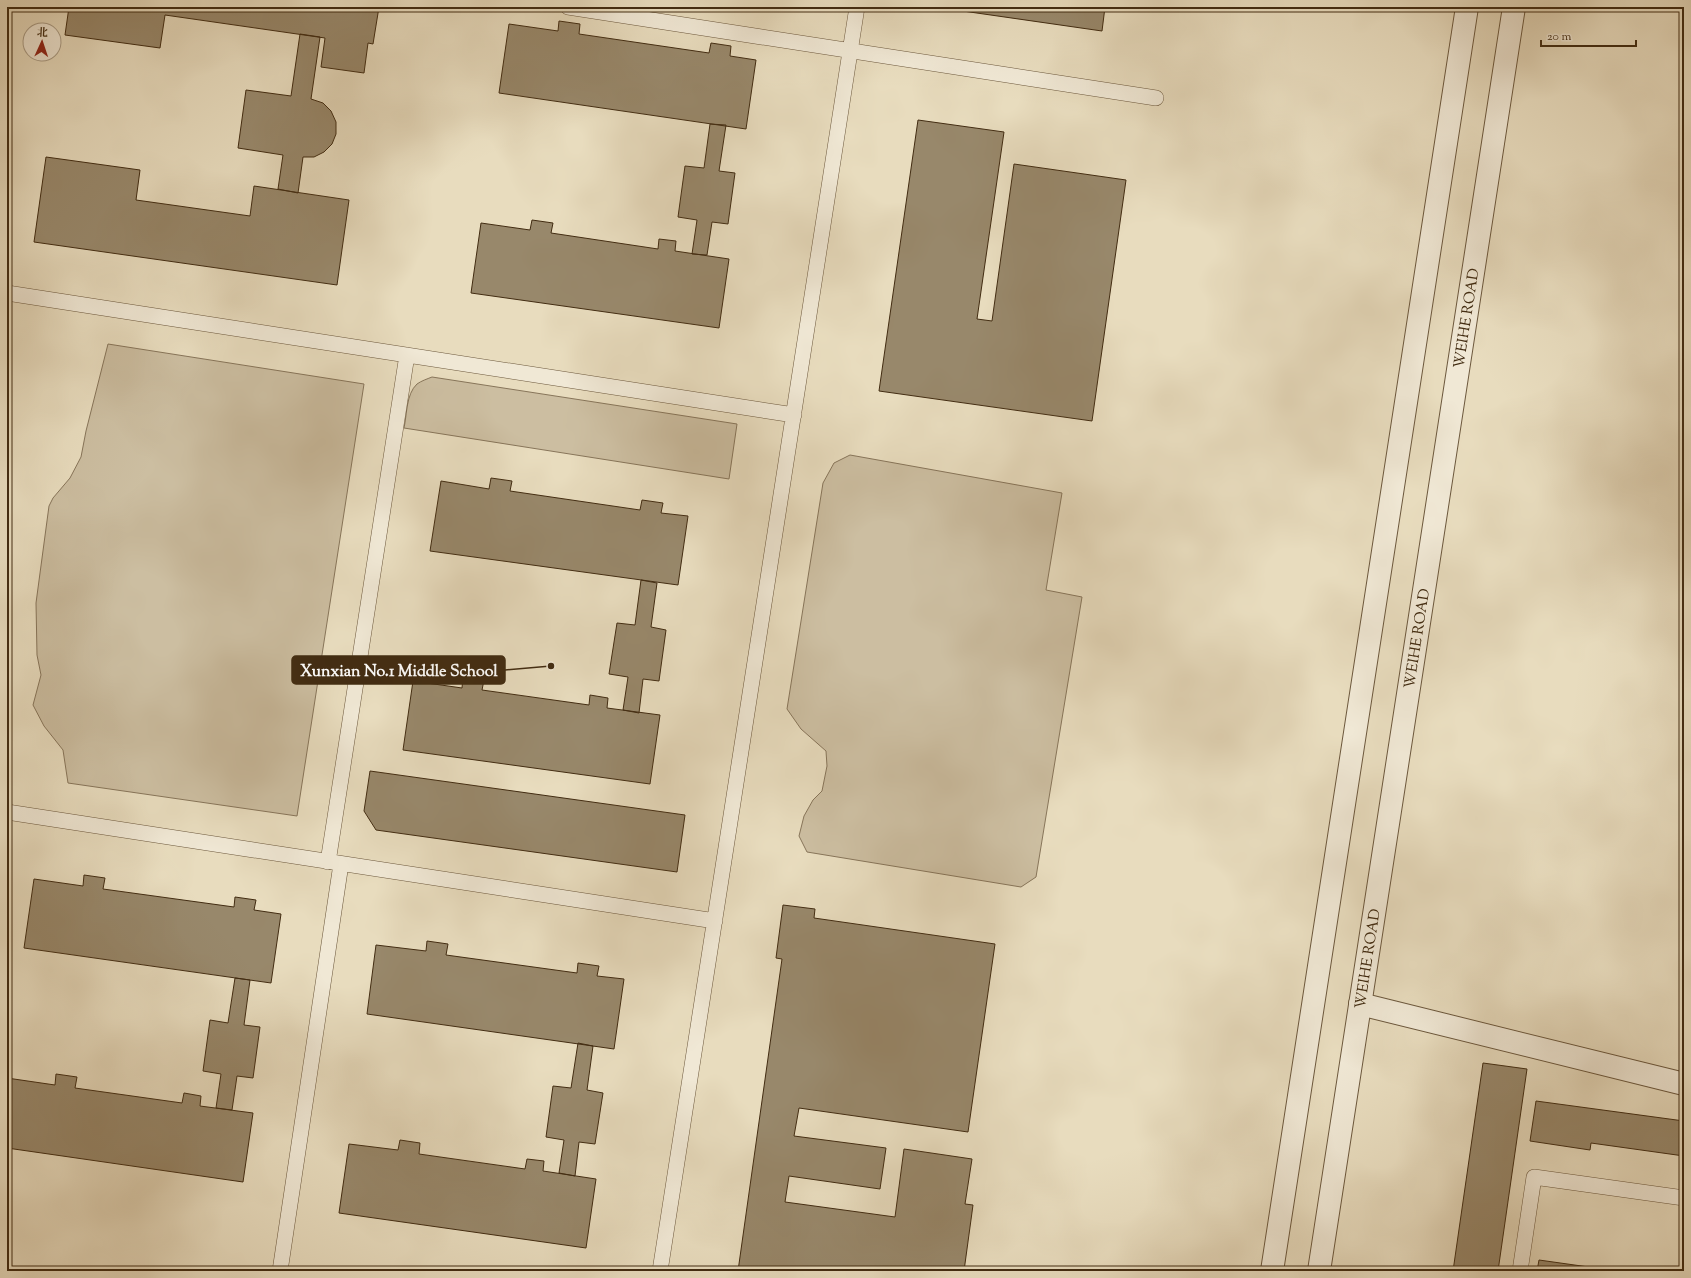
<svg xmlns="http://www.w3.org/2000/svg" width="1691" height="1278" font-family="'Sorts Mill Goudy','Noto Serif SC',serif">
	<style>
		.green { fill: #ccbea1; stroke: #87755a }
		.building { fill: #98886b; stroke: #422c12 }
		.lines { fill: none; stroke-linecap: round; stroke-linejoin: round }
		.service-casing { stroke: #6c583d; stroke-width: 16 }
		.minor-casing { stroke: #6c583d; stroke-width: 24 }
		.tertiary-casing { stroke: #6c583d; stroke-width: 24 }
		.service { stroke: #f0e8d5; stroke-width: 15 }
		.minor { stroke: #f0e8d5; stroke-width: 22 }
		.tertiary { stroke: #f0e8d5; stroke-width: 22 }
		.labels { text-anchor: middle; stroke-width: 3.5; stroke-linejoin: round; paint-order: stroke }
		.street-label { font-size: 15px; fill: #422c12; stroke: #f0e8d5 }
		.leader { fill: none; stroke: #422c12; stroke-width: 1.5 }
		.callout-dot { fill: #422c12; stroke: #f0e8d5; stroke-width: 1.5 }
		.callout { fill: #422c12; stroke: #422c12; stroke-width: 1.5 }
		.callout-label { font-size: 16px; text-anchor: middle; font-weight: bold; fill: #fff }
	</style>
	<rect width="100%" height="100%" fill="#e8dcbe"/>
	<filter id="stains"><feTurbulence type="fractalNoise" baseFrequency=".005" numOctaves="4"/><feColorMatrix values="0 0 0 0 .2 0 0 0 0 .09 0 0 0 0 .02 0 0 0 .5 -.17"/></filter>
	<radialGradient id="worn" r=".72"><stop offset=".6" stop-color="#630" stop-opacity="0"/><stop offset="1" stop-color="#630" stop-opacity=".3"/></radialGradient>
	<path class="green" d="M108,344l256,40 -67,432 -229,-33 -5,-33 -19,-24 -11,-21 8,-30 -4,-20 -1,-52 13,-97 4,-8 17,-20 11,-21 5,-26z
		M432,377l305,47 -8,55 -325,-51c3,-13 2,-34 13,-44 4,-3 10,-5 15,-7z
		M850,455l212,38 -16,97 36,7 -46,280 -15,10 -214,-35 -8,-16 5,-20 9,-16 9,-9 5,-25 -1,-15 -25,-22 -14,-20 36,-226 11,-20z"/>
	<path class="building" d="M69,7h310l-6,37 -5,-1 -4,30 -43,-6 4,-29 -160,-23 -5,33 -95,-13z
		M935,7h170l-3,24z
		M559,21l21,3 -1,10 130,19 2,-10 20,3 -1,10 26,4 -10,69 -247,-36 10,-69 49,7z
		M300,34l20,3 -9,62 12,4 8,8 5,11v12l-4,10 -8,8 -10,5h-11l-5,36 -20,-4 5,-34 -45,-7 8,-58 45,6z
		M918,120l86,12 -27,187 15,2 22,-157 112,16 -34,241 -213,-30z
		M710,124l16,1 -7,46 16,2 -7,51 -16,-2 -5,33 -15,-1 5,-34 -19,-3 7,-51 19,2z
		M46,157l94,13 -4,30 114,16 4,-30 95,14 -12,85 -303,-43z
		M532,220l21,3 -2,10 107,16 1,-10 17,2 -1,10 54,8 -10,69 -248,-35 10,-70 49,7z
		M491,478l21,3 -2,10 130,19 2,-10 21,3 -2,10 27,3 -10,69 -248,-34 11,-70 48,8z
		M641,580l16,3 -6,44 15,3 -7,51 -16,-2 -4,34 -16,-3 5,-33 -19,-3 8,-51 18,2z
		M463,677l21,3 -2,10 107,15 1,-10 18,3 -1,10 53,7 -10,69 -247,-34 10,-69 49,7z
		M370,771l315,44 -8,57 -301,-42 -12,-19z
		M84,875l21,3 -2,11 131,18 1,-10 21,3 -2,10 27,4 -10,69 -247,-35 10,-69 49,7z
		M783,905l32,4 -1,9 181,26 -27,188 -169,-24 -5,28 92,12 -6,41 -91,-13 -4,26 110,15 9,-68 68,10 -7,45 8,1 -9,66h-226l44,-312 -6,-1z
		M427,941l21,3 -2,11 131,18 1,-10 21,3 -2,10 27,3 -10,70 -247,-35 9,-69 50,6z
		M235,978l15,2 -6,45 16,2 -7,51 -16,-2 -5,34 -16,-2 5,-34 -18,-3 7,-51 18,3z
		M578,1043l15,3 -6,44 16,3 -8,51 -16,-2 -4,34 -16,-3 5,-33 -18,-3 7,-51 18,2z
		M1483,1063l44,6 -29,202h-45z
		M56,1074l21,3 -2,11 107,15 2,-10 17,3 -1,10 53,7 -10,69 -236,-34v-70l48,7z
		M1536,1101l148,20v35l-93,-13 -1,7 -60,-9z
		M400,1140l20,3 -1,11 106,15 2,-10 17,2 -1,10 53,8 -10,69 -247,-35 10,-69 49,6z
		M1539,1260l78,11h-80z"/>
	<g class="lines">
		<defs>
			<path id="service" d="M568,7l588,91
				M7,293l787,122
				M7,812l708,109
				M328,862l79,-507
				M280,1271l61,-407
				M660,1271l197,-1264
				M1520,1271l14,-94 150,21"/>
			<path id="minor" d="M1360,1004l324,80"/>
			<g id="tertiary">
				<path d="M1272,1271l195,-1264"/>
				<path id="s1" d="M1319,1271l195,-1264"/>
			</g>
		</defs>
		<use href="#service" class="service-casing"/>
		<use href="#minor" class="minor-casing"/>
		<use href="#tertiary" class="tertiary-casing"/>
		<use href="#service" class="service"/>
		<use href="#minor" class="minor"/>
		<use href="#tertiary" class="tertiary"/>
	</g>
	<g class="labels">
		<g class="street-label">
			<text dy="5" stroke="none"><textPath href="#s1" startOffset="964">WEIHE ROAD</textPath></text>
			<text dy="5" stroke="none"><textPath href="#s1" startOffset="640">WEIHE ROAD</textPath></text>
			<text dy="5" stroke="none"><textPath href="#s1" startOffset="316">WEIHE ROAD</textPath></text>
		</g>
	</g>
	<path class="leader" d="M551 666L505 670"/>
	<circle class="callout-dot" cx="551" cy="666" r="4"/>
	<rect class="callout" x="292" y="656" width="213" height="28" rx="4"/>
	<g class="callout-label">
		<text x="399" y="676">Xunxian No.1 Middle School</text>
	</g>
	<rect width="1691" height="1278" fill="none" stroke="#e8dcbe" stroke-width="24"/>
	<rect x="8" y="8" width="1675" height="1262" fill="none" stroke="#422c12" stroke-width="2"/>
	<rect x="12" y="12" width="1667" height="1254" fill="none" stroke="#422c12"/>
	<g transform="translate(42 42) rotate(3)"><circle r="19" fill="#f0e8d5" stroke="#aa9d87"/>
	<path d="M0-3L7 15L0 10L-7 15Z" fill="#8f2418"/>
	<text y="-6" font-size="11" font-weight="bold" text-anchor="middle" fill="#422c12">北</text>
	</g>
	<path d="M1541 40v6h95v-6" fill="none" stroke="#422c12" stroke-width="2"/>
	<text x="1547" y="40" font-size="12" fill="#422c12" stroke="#f0e8d5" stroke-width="3" paint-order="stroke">20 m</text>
	<rect width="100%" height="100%" filter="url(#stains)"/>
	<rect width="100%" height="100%" fill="url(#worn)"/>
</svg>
